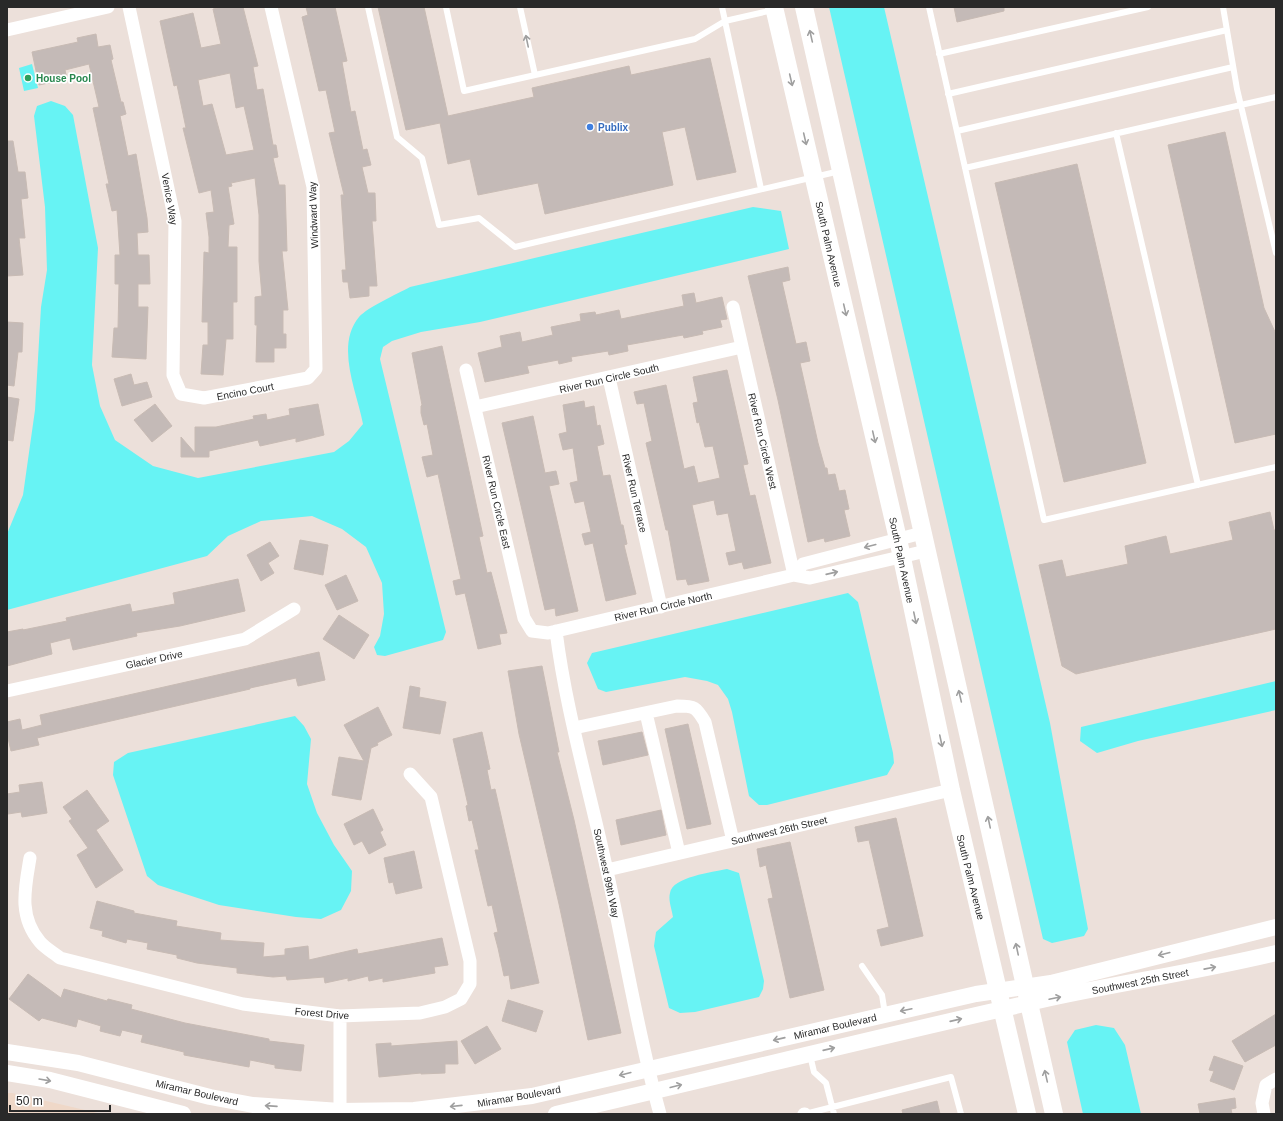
<svg xmlns="http://www.w3.org/2000/svg" width="1283" height="1121" font-family="Helvetica,sans-serif">
	<style>
		.education { fill: #efd8c8 }
		.water { fill: #67f3f4 }
		.building { fill: #c4bab7; stroke: #c8bbb4; fill-rule: evenodd }
		.lines { fill: none; stroke-linecap: round; stroke-linejoin: round }
		.service { stroke: #fff; stroke-width: 6 }
		.minor { stroke: #fff; stroke-width: 13 }
		.tertiary { stroke: #fff; stroke-width: 16 }
		.secondary { stroke: #fff; stroke-width: 18 }
		.oneway { stroke: #9f9f9f }
		.leisure-dot { fill: #2e9e5b; stroke: #fff; stroke-width: 1.5 }
		.shop-dot { fill: #3f7fe0; stroke: #fff; stroke-width: 1.5 }
		.labels { text-anchor: middle; stroke-width: 3.5; stroke-linejoin: round; paint-order: stroke }
		.leisure-label { font-size: 10px; font-weight: bold; fill: #27864d; stroke: #fff; text-anchor: start }
		.shop-label { font-size: 10px; font-weight: bold; fill: #366cbe; stroke: #fff; text-anchor: start }
		.street-label { font-size: 10px; fill: #292929; stroke: #fff }
	</style>
	<rect width="100%" height="100%" fill="#ece0da"/>
	<path class="education" d="M7,1093h5l90,21h-95z"/>
	<path class="water" d="M829,7h55l166,716 38,206 -4,7 -32,7 -9,-4z
		M32,64l6,24 -14,3 -5,-23z
		M51,101l14,5 8,9 25,133 -6,117 8,41 15,34 38,26 45,12 136,-26 15,-11 14,-17c-6,-32 -28,-78 -4,-107 9,-10 38,-23 51,-30l343,-80 28,4 8,38 -309,73 -59,10 -29,9 -9,6 -3,12 66,273 -3,8 -58,16 -8,-1 -3,-8 6,-11 4,-22 -2,-31 -16,-36 -24,-18 -30,-13 -51,5 -33,15 -21,20 -200,54v-76l16,-39 12,-85 6,-103 6,-37 -2,-63 -11,-91 3,-10z
		M848,593l10,9 35,151 1,10 -7,12 -120,30h-8l-10,-9 -17,-84 -4,-13 -10,-14 -11,-4 -22,-4 -79,15 -8,-3 -11,-26 5,-10z
		M1276,681v29l-138,31 -41,12 -17,-12 1,-14z
		M295,716l9,10 7,13 -4,45 10,29 17,32 18,26 -1,20 -10,19 -20,9 -25,-2 -77,-12 -61,-20 -11,-9 -34,-101 1,-13 14,-9z
		M727,869l12,4 25,108 -1,8 -4,8 -64,15 -15,1 -11,-5 -15,-62 2,-14 17,-15c-1,-7 -5,-17 -3,-24 2,-16 43,-21 57,-24z
		M1096,1025l18,3 11,17 16,69h-58l-16,-72 8,-12z"/>
	<path class="building" d="M222,7h21l15,59 -5,1 4,23 6,-1 10,56h3l2,12 -5,1 6,27h6l2,66h-5l6,59h-5v24h3v14h-12v14h-18l1,-37h-2v-28l7,-1 -3,-35v-46l-4,-37 -24,5 1,3 -4,1 6,37 -5,1 -1,22h9v55h-4v37h-7l-3,36 -22,-1 2,-29h5v-23h-6l2,-70 5,1v-16l-3,-24 8,-1 -3,-22 -12,3 -16,-65h3l-9,-43 -3,1 -14,-65 33,-8 8,35 20,-4 -8,-35zM230,73l6,35 8,-2 10,44 -28,5 -14,-51 -9,2 -5,-26z
		M306,7h29l12,54 -5,1 9,50 4,-1 8,39 4,-1 4,16 -9,2 6,26h7l1,28h-4l5,65h-8v10l-19,2 -2,-16h-5l-1,-12h4l-5,-75h3l-15,-62 6,-1 -9,-42 -7,1 -17,-74 6,-2z
		M378,7h46l24,109 86,-19 -2,-9 97,-22 2,9 79,-17 26,114 -39,8 -12,-53 -23,5 11,53 -128,29 -7,-31 -60,12 -8,-36 -22,5 -8,-41 -34,7z
		M954,7h50v4l-47,11z
		M96,34l2,13 12,-2 3,14 -2,1 10,42h2l3,12 -6,2 8,40 8,-2 11,64 1,14 -11,1 1,22h11l1,29h-12v23h10l-2,52 -34,-2 2,-29h4l1,-44h-4v-29h5l-3,-45 -5,1 -6,-27h3l-16,-76 6,-1 -10,-43 -24,6 2,9 -28,6 -7,-33 46,-10 -1,-4z
		M1225,132l39,176 12,26v100l-41,9 -67,-298z
		M7,141h6l5,31h7l3,26 -7,1 4,39h-6l4,37 -16,1z
		M1077,164l69,299 -82,19 -69,-299z
		M788,267l2,13 -8,2 14,62 10,-2 4,19 -10,2 18,80 7,25h2l1,7 7,-1 4,17 6,-1 4,19 -5,1 6,26 -25,6 -1,-4 -16,4 -30,-142 -30,-124z
		M694,293l2,10 26,-6 5,22 -7,1 2,7 -20,4 1,3 -19,4 -1,-3 -56,10 1,6 -19,4 -1,-4 -37,6 1,4 -13,3 -1,-4 -31,6 2,7 -44,9 -7,-29 24,-6 -2,-11 20,-4 2,10 31,-7 -2,-8 30,-6 -1,-7 15,-2 1,3 23,-5 2,9 63,-13 -2,-11z
		M7,322l16,1 -1,29h-4l-4,34 -7,-1z
		M442,346l41,190 -4,1 8,36 4,-1 16,61 -8,1 2,10 -23,5 -13,-56 -9,2 -3,-14 8,-2 -23,-105 -11,3 -5,-20 11,-2 -6,-31 -3,1 -3,-12v-7l1,-1 -10,-52z
		M727,370l21,94 -5,1 7,31 5,-1 16,68 -27,6 -2,-7 -13,3 -3,-12 10,-2 -8,-38 -11,2 -3,-15 -22,5 17,76 -21,4 -2,-6 -9,1 -9,-50h-2l-20,-87 6,-2 -8,-38 -7,1 -3,-12 32,-7 18,84 10,-3 4,17 22,-5 -7,-32 -8,1 -6,-25 -2,1 -4,-20 5,-1 -5,-25z
		M131,374l3,11 13,-3 5,15 -30,9 -8,-27z
		M7,397l12,2 -6,42 -6,-1z
		M584,401l1,7 9,-2 3,20 3,-1 4,19 -7,2 6,30 7,-1 11,50h2l4,19 -3,1 12,49 -30,7 -13,-58 -8,2 -3,-11 9,-2 -7,-31 -9,2 -5,-20 8,-2 -5,-33 -10,2 -4,-16 8,-2 -4,-27z
		M155,404l17,22 -20,16 -18,-22z
		M318,404l6,31 -28,7v-4l-36,8 -2,-6 -49,11v6h-28v-20l14,16v-26h21l38,-8 -1,-3 13,-2 1,6 23,-5 -1,-6z
		M533,416l12,57 11,-2 3,13 -10,2 29,125 -22,5 -1,-8 -10,2 -43,-187z
		M1270,512l4,18h2v99l-200,45 -14,-8 -23,-101 23,-5 4,17 62,-13 -3,-18 41,-10 4,18 63,-14 -4,-18z
		M300,540l28,5 -5,30 -29,-6z
		M270,542l9,14 -11,7 6,10 -13,8 -14,-26z
		M346,575l12,26 -21,9 -12,-25z
		M238,579l7,32 -65,15 -44,7 1,3 -64,14 -3,-12 -20,5 2,11 -45,12v-34l16,-3v1l44,-9 -1,-3 64,-14 2,8 43,-8 -2,-11z
		M339,615l30,20 -15,24 -31,-20z
		M319,652l6,28 -27,6 -2,-8 -46,10v1l-213,49 2,7 -28,6 -4,-17v-12l13,-3 2,11 20,-5 -2,-10z
		M542,666l17,86h-2l17,68 47,213 -33,7 -29,-136 -40,-170 -11,-63z
		M410,686l10,2 -1,9 27,5 -6,32 -37,-6z
		M378,707l14,28 -15,8 1,2 -7,3 -10,52 -29,-5 7,-38 25,4 -20,-36z
		M688,724l23,100 -24,5 -22,-100z
		M482,732l8,37 -3,1 4,20 4,-1 44,194 -28,6 -2,-14 -5,1 -6,-28 -4,-15 4,-1 -6,-27 -4,1 -10,-43 -3,-13h4l-7,-30 -3,1 -3,-15 2,-1 -15,-66z
		M642,732l6,23 -45,10 -5,-24z
		M42,782l5,31 -25,4 -1,-5 -13,2 -1,-20 13,-2 -1,-7z
		M87,790l22,31 -13,9 27,40 -27,18 -19,-33 11,-7 -19,-27 3,-2 -9,-12z
		M373,809l10,21 -3,2 6,13 -17,9 -7,-13 -8,4 -10,-21z
		M661,810l5,25 -45,10 -5,-25z
		M896,818l27,118 -42,10 -4,-16 12,-3 -20,-87 -11,2 -3,-15z
		M790,842l34,148 -34,8 -22,-99 5,-1 -7,-33 -6,2 -3,-18z
		M414,851l8,37 -26,6 -3,-12 -4,1 -5,-25z
		M97,901l37,10v2l43,8 -1,5 45,7 -1,7 44,3 -1,14 22,-2v-6l23,-3 1,14 48,-11 1,5 84,-16 6,27 -14,2 1,6 -52,9v-4l-14,3 -1,-5 -20,5v-3l-23,5 -1,-6 -37,3 -1,-4 -13,1 -36,-4v-5l-40,-5 -20,-5v-3l-30,-6 1,-6 -21,-4 -1,4 -24,-7 1,-5 -13,-3z
		M28,974l33,24 3,-9 43,12 1,-2 24,6 -1,4 54,14 84,16v2l35,4 -3,26 -26,-3v-3l-25,-5 -1,7 -65,-12v-3l-43,-10 2,-7 -21,-5 -2,6 -20,-5 1,-5 -23,-7 -2,8 -34,-9 -3,3 -30,-22z
		M508,1000l35,11 -7,21 -34,-11z
		M1276,1014v31l-31,17 -13,-21z
		M487,1026l14,23 -26,15 -14,-23z
		M457,1041l1,23h-13v9l-24,1v-1l-42,4 -3,-33 15,-1v3z
		M1214,1056l29,10 -9,24 -24,-9 4,-10 -5,-1z
		M1235,1098l1,10 -5,1 1,5h-32l-2,-10z
		M937,1101l3,13h-37l-1,-4z"/>
	<g class="lines">
		<path class="service" d="M368,7l29,130 25,21 17,67 40,-7 36,29 325,-76
			M446,7l18,84 231,-52 30,-18 -3,-14
			M520,7l15,68
			M929,7l115,513 232,-53
			M1223,7l14,82 39,164
			M939,54l209,-47
			M948,94l279,-64
			M957,131l276,-64
			M1116,133l82,352
			M965,168l311,-71
			M761,189l-36,-168 48,-11
			M862,966l20,29 3,19
			M810,1055l4,17 12,11 8,31
			M805,1114l146,-37 10,37"/>
		<path class="minor" d="M129,7l46,214 -2,154 8,19 23,4 104,-20 8,-9 -3,-182 -42,-180
			M7,30l101,-23
			M733,307l61,268
			M466,370l58,248 8,13 16,2 246,-58 16,3 116,-27
			M609,378l52,229
			M475,407l267,-60
			M794,575l9,-11 119,-31
			M556,631c10,81 34,160 51,240 18,81 31,164 53,243
			M7,691l238,-52 49,-30
			M646,713l33,140
			M574,728l103,-22c18,0 19,1 28,16l28,119
			M30,858c-5,30 -12,58 10,84 5,6 14,11 20,16l183,46 97,12 80,-3 25,-6 16,-8 9,-15v-23l-39,-164 -21,-23
			M607,870l344,-80
			M340,1114v-98
			M804,1114h1
			M1264,1114l-2,-11 4,-18 10,-6"/>
		<path class="tertiary" d="M7,1052l71,11 132,34 43,8 87,6 74,-1 118,-14 444,-102 75,-11 225,-56
			M7,1073l43,7 133,34
			M556,1114c165,-38 329,-79 495,-116 75,-16 150,-27 225,-45"/>
		<path class="secondary" d="M774,7l124,532 53,251 76,324
			M804,7l250,1107"/>
	</g>
	<defs><path id="oneway-shaft" d="M-6 0H5M1.5-3L5.5 0L1.5 3" fill="none" stroke-width="1.6" stroke-linecap="round" stroke-linejoin="round"/></defs>
	<g class="oneway">
		<use href="#oneway-shaft" transform="translate(811 36) rotate(-103)"/>
		<use href="#oneway-shaft" transform="translate(527 41) rotate(-102)"/>
		<use href="#oneway-shaft" transform="translate(791 80) rotate(77)"/>
		<use href="#oneway-shaft" transform="translate(805 139) rotate(77)"/>
		<use href="#oneway-shaft" transform="translate(845 310) rotate(77)"/>
		<use href="#oneway-shaft" transform="translate(874 437) rotate(77)"/>
		<use href="#oneway-shaft" transform="translate(870 546) rotate(165)"/>
		<use href="#oneway-shaft" transform="translate(832 573) rotate(-13)"/>
		<use href="#oneway-shaft" transform="translate(915 618) rotate(78)"/>
		<use href="#oneway-shaft" transform="translate(960 696) rotate(-103)"/>
		<use href="#oneway-shaft" transform="translate(941 741) rotate(78)"/>
		<use href="#oneway-shaft" transform="translate(989 822) rotate(-102)"/>
		<use href="#oneway-shaft" transform="translate(1017 949) rotate(-102)"/>
		<use href="#oneway-shaft" transform="translate(1164 954) rotate(166)"/>
		<use href="#oneway-shaft" transform="translate(1210 968) rotate(-11)"/>
		<use href="#oneway-shaft" transform="translate(1055 998) rotate(-12)"/>
		<use href="#oneway-shaft" transform="translate(906 1010) rotate(168)"/>
		<use href="#oneway-shaft" transform="translate(956 1020) rotate(-13)"/>
		<use href="#oneway-shaft" transform="translate(779 1039) rotate(167)"/>
		<use href="#oneway-shaft" transform="translate(829 1049) rotate(-13)"/>
		<use href="#oneway-shaft" transform="translate(625 1074) rotate(166)"/>
		<use href="#oneway-shaft" transform="translate(1046 1076) rotate(-103)"/>
		<use href="#oneway-shaft" transform="translate(45 1080) rotate(10)"/>
		<use href="#oneway-shaft" transform="translate(676 1086) rotate(-14)"/>
		<use href="#oneway-shaft" transform="translate(271 1106) rotate(-176)"/>
		<use href="#oneway-shaft" transform="translate(456 1106) rotate(174)"/>
	</g>
	<circle class="leisure-dot" cx="28" cy="78" r="4"/>
	<circle class="shop-dot" cx="590" cy="127" r="4"/>
	<g class="labels">
		<g class="leisure-label">
			<text x="36" y="82">House Pool</text>
		</g>
		<g class="shop-label">
			<text x="598" y="131">Publix</text>
		</g>
		<g class="street-label">
			<text transform="translate(170 199) rotate(80)" y="4">Venice Way</text>
			<text transform="translate(313 215) rotate(-92)" y="4">Windward Way</text>
			<text transform="translate(829 244) rotate(77)" y="4">South Palm Avenue</text>
			<text transform="translate(609 378) rotate(-13)" y="4">River Run Circle South</text>
			<text transform="translate(245 391) rotate(-11)" y="4">Encino Court</text>
			<text transform="translate(763 441) rotate(77)" y="4">River Run Circle West</text>
			<text transform="translate(635 493) rotate(77)" y="4">River Run Terrace</text>
			<text transform="translate(497 502) rotate(77)" y="4">River Run Circle East</text>
			<text transform="translate(902 560) rotate(78)" y="4">South Palm Avenue</text>
			<text transform="translate(663 606) rotate(-13)" y="4">River Run Circle North</text>
			<text transform="translate(154 659) rotate(-12)" y="4">Glacier Drive</text>
			<text transform="translate(779 830) rotate(-13)" y="4">Southwest 26th Street</text>
			<text transform="translate(607 873) rotate(78)" y="4">Southwest 99th Way</text>
			<text transform="translate(971 877) rotate(76)" y="4">South Palm Avenue</text>
			<text transform="translate(1140 981) rotate(-11)" y="4">Southwest 25th Street</text>
			<text transform="translate(322 1013) rotate(5)" y="4">Forest Drive</text>
			<text transform="translate(835 1026) rotate(-13)" y="4">Miramar Boulevard</text>
			<text transform="translate(197 1092) rotate(13)" y="4">Miramar Boulevard</text>
			<text transform="translate(519 1096) rotate(-10)" y="4">Miramar Boulevard</text>
		</g>
	</g>
	<rect width="1283" height="1121" fill="none" stroke="#292929" stroke-width="16"/>
	<path d="M10 1105v6h100v-6" fill="none" stroke="#292929" stroke-width="2"/>
	<text x="16" y="1105" font-size="12" fill="#292929" stroke="#ffffff" stroke-width="3" paint-order="stroke">50 m</text>
</svg>
